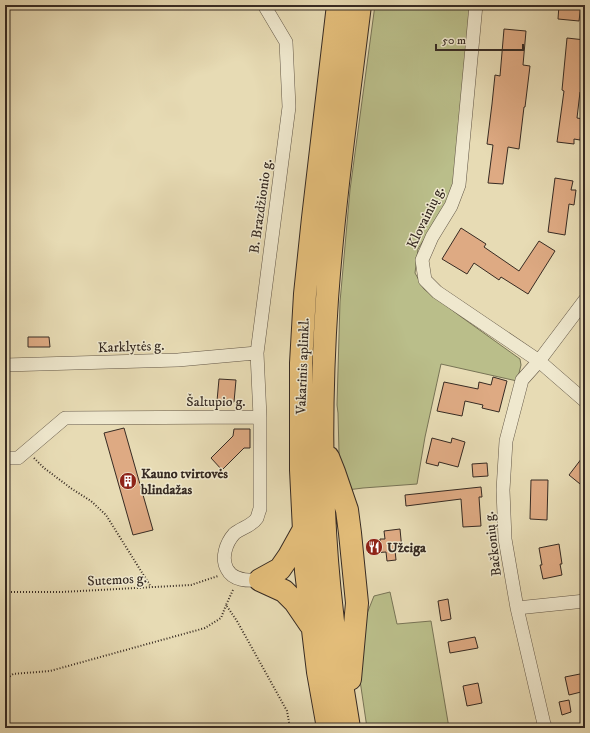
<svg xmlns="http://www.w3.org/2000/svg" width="590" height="733" font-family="'IM FELL DW Pica',serif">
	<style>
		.green { fill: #babe8a; stroke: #787456 }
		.building { fill: #deaa83; stroke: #372b23 }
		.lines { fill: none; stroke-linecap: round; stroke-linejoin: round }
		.street-casing { stroke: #635747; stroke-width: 14 }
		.highway-casing { stroke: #372b23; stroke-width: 24 }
		.path { stroke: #372b23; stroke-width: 2; stroke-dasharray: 1 2; stroke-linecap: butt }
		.street { stroke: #efe8ce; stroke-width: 13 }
		.highway { stroke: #e4be7a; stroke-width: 22 }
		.labels { text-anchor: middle; stroke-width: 3; stroke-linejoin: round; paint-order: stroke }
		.street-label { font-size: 14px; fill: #372b23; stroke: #efe8ce }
		.poi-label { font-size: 14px; font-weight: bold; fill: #372b23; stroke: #efe8ce; text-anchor: start }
	</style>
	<rect width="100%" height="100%" fill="#e7dbb4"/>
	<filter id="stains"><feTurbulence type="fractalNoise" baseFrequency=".005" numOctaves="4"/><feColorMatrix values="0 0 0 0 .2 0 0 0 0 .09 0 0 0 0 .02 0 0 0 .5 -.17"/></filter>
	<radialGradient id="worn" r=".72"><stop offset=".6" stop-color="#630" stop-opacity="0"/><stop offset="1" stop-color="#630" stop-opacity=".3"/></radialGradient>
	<path class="green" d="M375,5h98l-19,177 -10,26 -26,41 -3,24 9,16 36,27 60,43 1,6 -4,16 -76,-17 -16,73 -8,47 -54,4 -16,2 -6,-9 -2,-28 -1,-40 -1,-8 3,-103 10,-112z
		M390,592l7,32 34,-3 18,107h-82l-10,-68 3,-29 14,-35z"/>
	<path class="building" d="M559,5h22l-2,16 -21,-2z
		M504,29l22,2 -3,34 7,1 -5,41h-1l-5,42 -11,-2 -5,37 -15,-1 5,-38 -6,-1 5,-40 3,-29 5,1z
		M567,38l18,2v36l-1,16h-4l-3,26 6,1 -3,21 -6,-1v5l-17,-2 7,-51 -2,-1z
		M555,178l18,3 -2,9h5l-2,15 -5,-1 -4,31 -17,-3z
		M461,228l25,16 -2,3 35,24 20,-30 16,10 -27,43 -27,-17 -2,3 -25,-17 -7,11 -25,-15z
		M28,337h21l1,10h-22z
		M493,377l14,4 -8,31 -17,-4 1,-3 -18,-4 -3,15 -25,-5 7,-29 34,7 1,-7 12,3z
		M219,379l17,1 -2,22 -17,-1z
		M124,428l29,102 -20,5 -29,-102z
		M234,429h16v19h-6l-22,22 -11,-12 22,-22z
		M432,438l19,5 1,-5 13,4 -7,25 -19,-5 -1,4 -12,-3z
		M585,454v34l-16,-13z
		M487,463l1,13 -15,1 -1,-13z
		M531,480h17l-1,40 -17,-1z
		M481,487l1,10h-3l2,29 -18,1 -2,-28 -55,7 -1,-11z
		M400,529l2,21h-7l1,10 -9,1 -1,-9 -14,1 -1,-11 9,-1v-2h5l-1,-8z
		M559,544l3,20h-2l2,11 -19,4 -3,-14h2l-3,-17z
		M448,599l3,20 -10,2 -3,-20z
		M475,637l3,11 -28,5 -2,-11z
		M585,673v18l-16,4 -4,-18z
		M478,683l4,20 -15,3 -4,-20z
		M569,700l2,12 -9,3 -3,-13z"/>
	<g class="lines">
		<defs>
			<path id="street" d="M476,5l-17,180 -8,21 -19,31 -10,23 3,20 12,12 102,69 46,40
				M5,365l173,-5 79,-7
				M260,417l-3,-64 32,-246 -3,-65 -22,-37
				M5,458h13l47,-40 195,-1v92c-1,2 -2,6 -3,9 -5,8 -16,10 -23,16 -8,9 -13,24 -7,35 6,12 21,12 33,11
				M517,608l68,-7
				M546,728l-2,-4 -27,-116 -12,-69 -2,-49 3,-49 16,-61 17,-19 46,-61"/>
			<path id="highway" d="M328,457l6,15 13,38 3,23 7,70 -7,76
				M260,580l24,11 11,11 15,22
				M260,580l20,-11 9,-13 15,-27
				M328,728l-10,-56 -12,-101 -5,-101v-107l4,-69 8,-76 25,-213
				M349,728c-6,-38 -13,-77 -17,-116 -12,-103 -12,-209 -5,-313 7,-98 21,-196 33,-294"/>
		</defs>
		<use href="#street" class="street-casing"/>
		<use href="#highway" class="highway-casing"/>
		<path class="path" d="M34,458l10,10 28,21 19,12 15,14 45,72
			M233,590l-7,15 11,16 50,90 3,17
			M5,592h57l129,-7 27,-9
			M5,680l8,-6 37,-3 155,-43 16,-10 5,-13"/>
		<use href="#street" class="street"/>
		<use href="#highway" class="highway"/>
	</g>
	<defs>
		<symbol id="building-disc" viewBox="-11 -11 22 22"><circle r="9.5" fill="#8f2418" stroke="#efe8ce"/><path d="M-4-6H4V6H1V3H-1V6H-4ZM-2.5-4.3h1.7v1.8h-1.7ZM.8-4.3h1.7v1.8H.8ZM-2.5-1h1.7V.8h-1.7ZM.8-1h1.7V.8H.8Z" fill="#fff"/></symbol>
		<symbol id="restaurant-disc" viewBox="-11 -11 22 22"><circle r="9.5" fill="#8f2418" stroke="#efe8ce"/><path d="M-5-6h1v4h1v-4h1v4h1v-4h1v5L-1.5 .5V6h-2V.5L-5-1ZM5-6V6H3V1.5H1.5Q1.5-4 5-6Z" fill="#fff"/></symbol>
	</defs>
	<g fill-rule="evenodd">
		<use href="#building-disc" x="118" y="471" width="20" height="20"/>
		<use href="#restaurant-disc" x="364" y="537" width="20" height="20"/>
	</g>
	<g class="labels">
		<g class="street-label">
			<text transform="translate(260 206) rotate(-82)" y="5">B. Brazdžionio g.</text>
			<text transform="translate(425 217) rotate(-64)" y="5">Klovainių g.</text>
			<text transform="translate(131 346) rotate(-2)" y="5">Karklytės g.</text>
			<text transform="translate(302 366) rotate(-88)" y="5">Vakarinis aplinkl.</text>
			<text x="216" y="406">Šaltupio g.</text>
			<text transform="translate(492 544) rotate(-97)" y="5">Bačkonių g.</text>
			<text transform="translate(117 579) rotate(-3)" y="5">Sutemos g.</text>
		</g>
		<g class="poi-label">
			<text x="141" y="478">Kauno tvirtovės<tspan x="141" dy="16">blindažas</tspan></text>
			<text x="387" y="552">Užeiga</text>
		</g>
	</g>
	<rect width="590" height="733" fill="none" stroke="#e7dbb4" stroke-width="20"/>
	<rect x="6" y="6" width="578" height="721" fill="none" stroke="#372b23" stroke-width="2"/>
	<rect x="10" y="10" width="570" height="713" fill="none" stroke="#372b23"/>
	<path d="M436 44v6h87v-6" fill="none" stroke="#372b23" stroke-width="2"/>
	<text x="442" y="44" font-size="12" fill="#372b23" stroke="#efe8ce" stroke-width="3" paint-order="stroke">50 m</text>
	<rect width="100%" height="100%" filter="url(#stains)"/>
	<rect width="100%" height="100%" fill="url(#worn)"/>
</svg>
